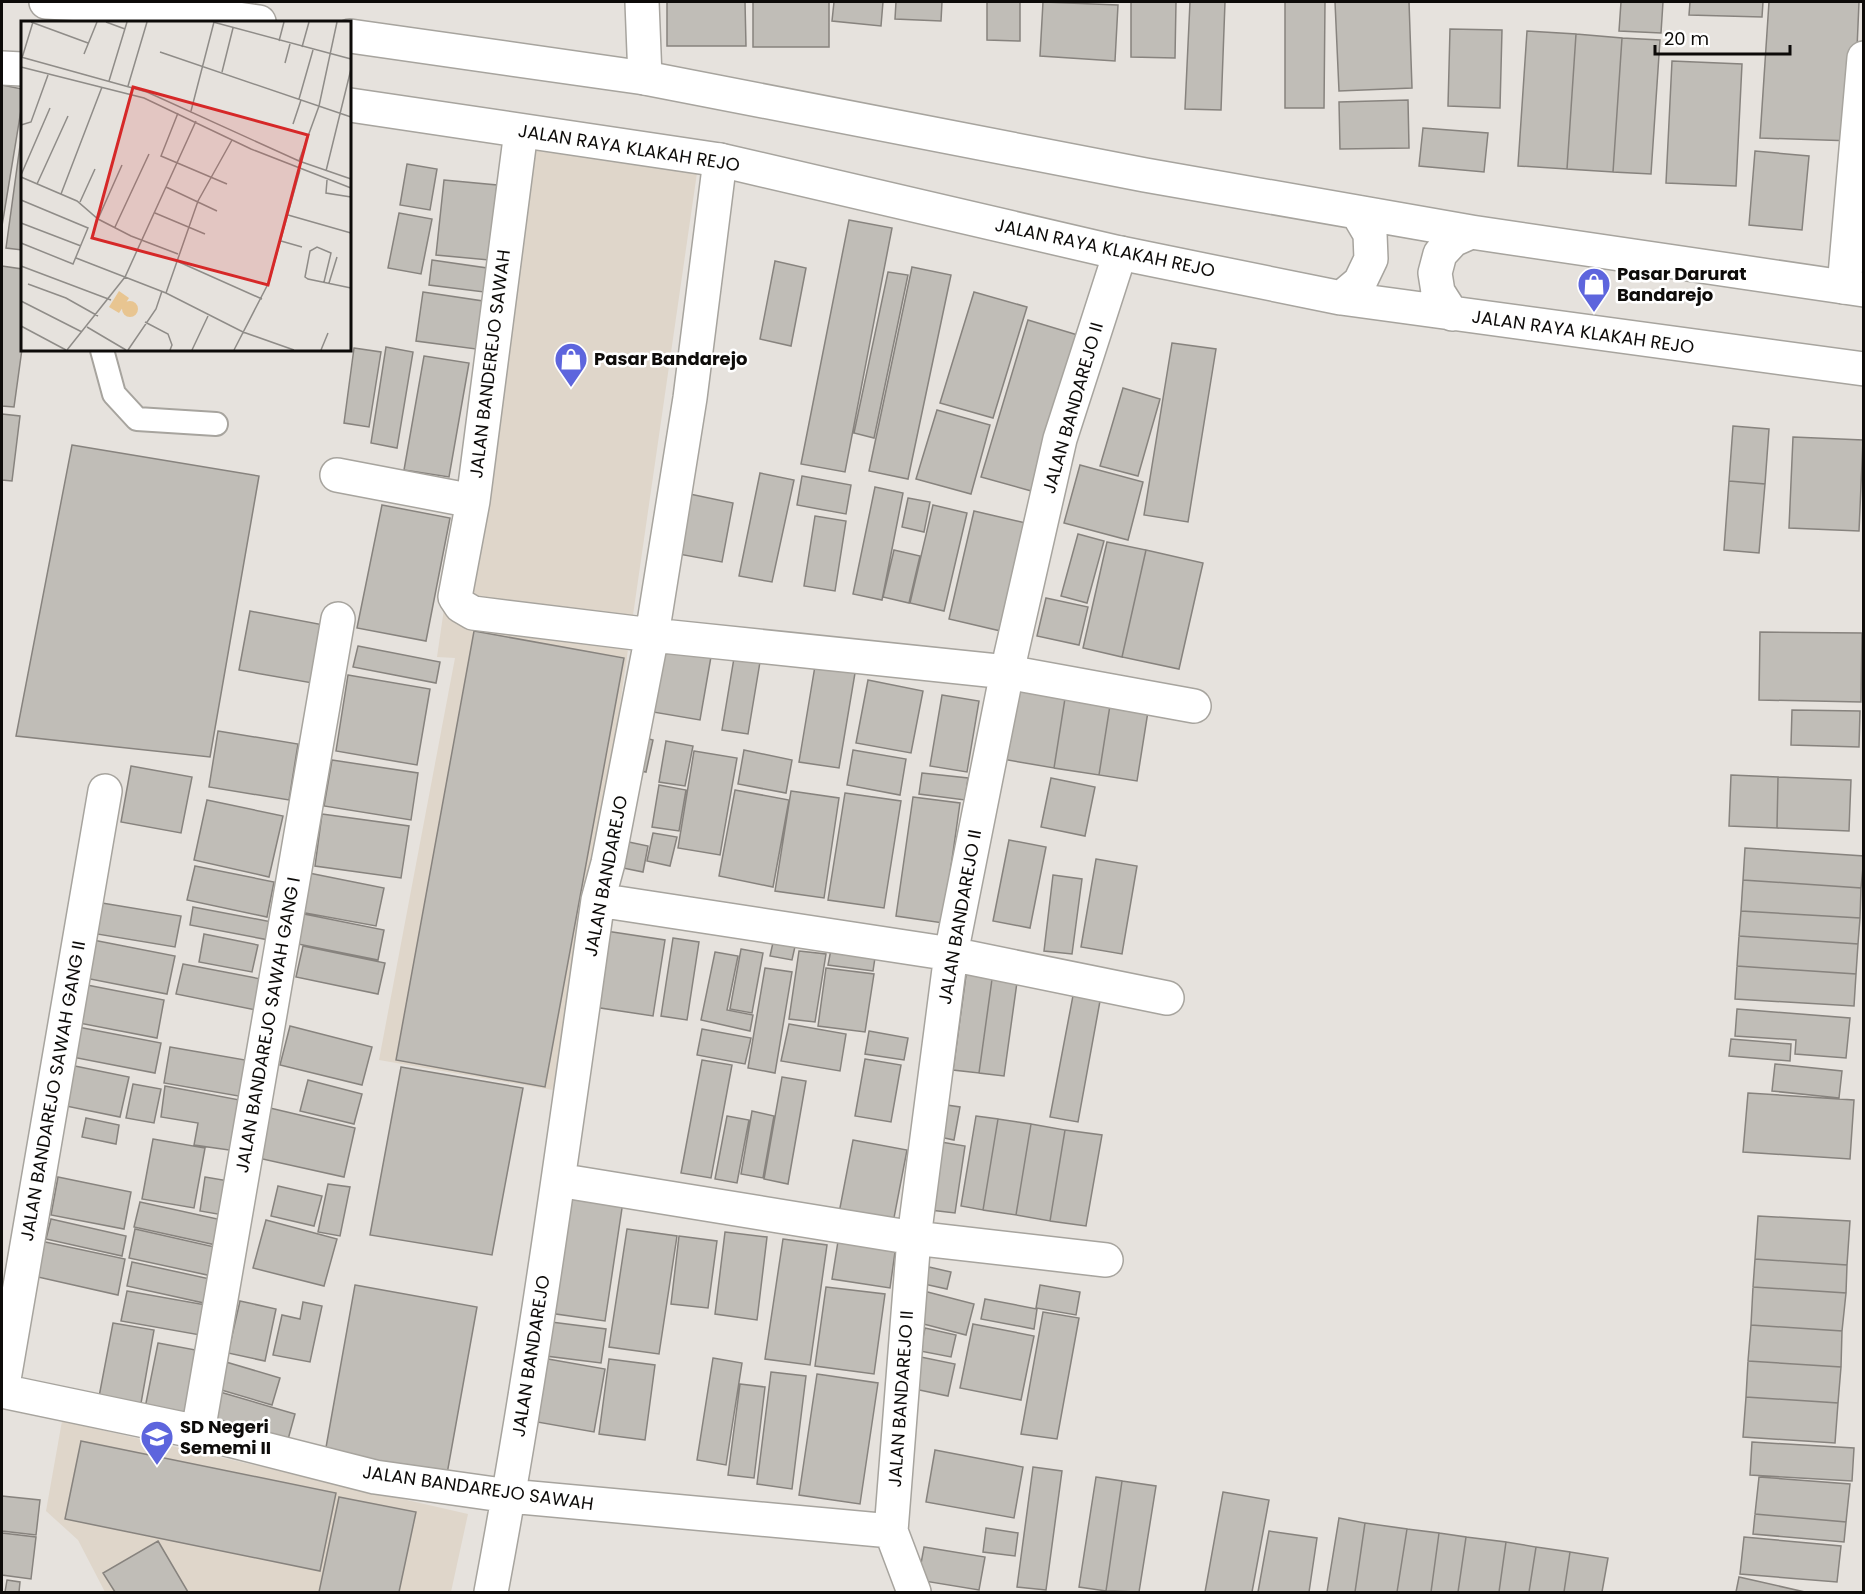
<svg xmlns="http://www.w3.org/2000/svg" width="1865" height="1594" font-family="Poppins,sans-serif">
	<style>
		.built { fill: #dfd6ca }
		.building { fill: #c0bdb7; stroke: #87837e; stroke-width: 1.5 }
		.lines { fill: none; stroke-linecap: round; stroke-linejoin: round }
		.lane-casing { stroke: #a7a49e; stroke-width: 26 }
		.street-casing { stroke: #a7a49e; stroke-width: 36 }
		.secondary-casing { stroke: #a7a49e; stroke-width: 36 }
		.lane { stroke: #fff; stroke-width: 22 }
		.street { stroke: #fff; stroke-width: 33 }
		.secondary { stroke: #fff; stroke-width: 33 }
		.labels { text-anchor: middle; stroke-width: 5; stroke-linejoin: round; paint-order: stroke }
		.street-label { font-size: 18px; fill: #0d0b09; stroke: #fff }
		.poi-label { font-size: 18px; font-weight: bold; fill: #0d0b09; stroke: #fff; text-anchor: start }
		.inset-road { fill: none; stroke: #8f8c88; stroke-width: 1.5 }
		.view { fill: #d62828; fill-opacity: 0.15; stroke: #d62828; stroke-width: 3 }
		.inset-edge { fill: none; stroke: #0d0b09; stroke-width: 3 }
	</style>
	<rect width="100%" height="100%" fill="#e6e2dd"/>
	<path class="built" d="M512,141l187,18 -135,933 -185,-32 76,-402 -18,-1z
		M62,1421l406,93 -17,78h-346l-27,-52 -32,-29z"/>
	<path class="building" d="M667,2h78l1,44h-79z
		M753,2h76v45h-76z
		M834,2h49l-2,24 -49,-5z
		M896,2h46l-1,19 -46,-2z
		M987,2h33v39l-33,-1z
		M1043,2l75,3 -3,56 -75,-5z
		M1131,2h45l-1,56 -44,-1z
		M1190,2h35l-4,108 -36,-1z
		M1285,2h40l-1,106h-39z
		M1335,2h74l3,86 -73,3z
		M1621,2h42l-2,31 -42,-2z
		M1690,2h73l-1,15 -73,-2z
		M1769,2h90l-6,139 -93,-3z
		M1450,29l52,1 -2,78 -52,-2z
		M1527,31l49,3 -9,135 -49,-3z
		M1576,34l46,4 -9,134 -46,-3z
		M1622,38l38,2 -9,134 -38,-2z
		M1672,61l70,3 -6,122 -70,-3z
		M2,85l20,4v15l-20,122z
		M1408,100l1,48 -69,1 -1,-47z
		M1423,128l65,5 -4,39 -65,-6z
		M22,131v119l-16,-2z
		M1755,151l54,5 -7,74 -53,-5z
		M407,164l30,5 -7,41 -30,-5z
		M444,180l53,5 -8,75 -53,-5z
		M399,213l33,6 -11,55 -33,-6z
		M849,220l43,8 -47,244 -44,-8z
		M432,260l55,8 -3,24 -55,-7z
		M775,261l31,7 -15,78 -31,-7z
		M2,266l20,3v80l-8,58 -12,-1z
		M912,267l39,8 -43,204 -39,-8z
		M888,272l20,3 -34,163 -20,-5z
		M423,292l60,9 -7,48 -60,-8z
		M974,292l53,15 -34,111 -53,-15z
		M1028,320l53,16 -46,156 -54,-15z
		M1172,343l44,6 -28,173 -44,-7z
		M386,347l27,5 -16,96 -26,-5z
		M354,348l27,4 -12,75 -25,-4z
		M424,356l45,7 -20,114 -45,-7z
		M1123,388l37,11 -22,77 -38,-10z
		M937,410l53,15 -19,69 -55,-15z
		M2,414l18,2 -8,65 -10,-1z
		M1733,426l36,3 -4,55 -36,-3z
		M1793,437l70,3 -4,91 -70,-3z
		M72,445l187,31 -49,281 -194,-21z
		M1080,465l63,17 -15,58 -64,-17z
		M760,473l34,7 -22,102 -33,-6z
		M802,476l49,9 -5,29 -49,-9z
		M1729,481l36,3 -6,69 -35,-3z
		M875,487l28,6 -21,107 -29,-6z
		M685,493l48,10 -11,59 -49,-9z
		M908,498l22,4 -6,30 -22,-5z
		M382,505l68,13 -24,123 -69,-13z
		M933,505l34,8 -23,98 -34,-8z
		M974,511l56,13 -25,108 -56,-13z
		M815,516l31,5 -11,70 -31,-5z
		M1078,534l26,7 -17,62 -26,-7z
		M1107,542l39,8 -24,107 -39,-9z
		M894,550l26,6 -11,47 -26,-6z
		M1146,550l57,13 -24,106 -57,-12z
		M1046,598l42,9 -9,38 -42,-9z
		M250,611l79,15 -11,58 -79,-14z
		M474,631l150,27 -79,429 -149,-27z
		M1760,632l102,1 -1,69 -102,-2z
		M660,642l52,9 -12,69 -53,-9z
		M358,646l82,16 -4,21 -83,-16z
		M734,658l26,4 -12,72 -26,-4z
		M815,666l40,7 -16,95 -40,-6z
		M348,675l82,14 -13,76 -81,-14z
		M868,680l55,11 -12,62 -55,-10z
		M1015,684l51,8 -12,76 -52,-9z
		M1066,692l45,7 -12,76 -45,-7z
		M942,695l37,6 -12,71 -37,-6z
		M1111,699l38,6 -12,76 -38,-6z
		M1792,710l68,1 -1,36 -68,-2z
		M218,731l80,13 -9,56 -80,-13z
		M634,735l19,5 -7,32 -20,-4z
		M666,741l27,5 -8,40 -26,-4z
		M744,750l48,10 -6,33 -48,-9z
		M853,750l53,9 -6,36 -53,-10z
		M694,751l43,7 -17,97 -42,-7z
		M332,760l86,13 -7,47 -87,-14z
		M131,766l61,11 -11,56 -60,-11z
		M922,773l46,5 -3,22 -46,-6z
		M1731,775l47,2 -1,51 -48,-2z
		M1778,777l73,3 -2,51 -72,-3z
		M1051,778l44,9 -10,49 -44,-9z
		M659,785l27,5 -7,41 -27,-4z
		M735,790l54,10 -16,87 -54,-11z
		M791,791l48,7 -15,100 -49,-7z
		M845,793l56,8 -17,107 -56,-8z
		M913,797l47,6 -17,120 -47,-7z
		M207,800l76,16 -14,61 -75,-17z
		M322,814l87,12 -8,52 -86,-12z
		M653,833l24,4 -7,29 -23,-5z
		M1009,840l37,7 -16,81 -37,-7z
		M624,841l24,5 -5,26 -25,-5z
		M1745,848l119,8 -3,32 -118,-8z
		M1096,859l41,7 -15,88 -41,-7z
		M195,866l79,16 -7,35 -80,-17z
		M309,873l75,15 -8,38 -76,-14z
		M1053,875l29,4 -10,75 -28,-3z
		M1743,880l118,8 -1,30 -119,-7z
		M102,903l79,13 -6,31 -78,-13z
		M193,907l79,15 -3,18 -79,-15z
		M1741,911l119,7 -2,26 -119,-8z
		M304,914l80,16 -6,30 -80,-16z
		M776,929l22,4 -6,27 -22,-4z
		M606,931l59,9 -12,76 -59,-9z
		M204,934l54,11 -6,27 -53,-10z
		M1739,936l119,8 -2,30 -119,-8z
		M673,938l26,4 -12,78 -26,-4z
		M93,940l82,16 -8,38 -82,-16z
		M832,944l44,7 -3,20 -45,-6z
		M303,946l82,17 -7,31 -82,-17z
		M741,949l22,4 -11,60 -22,-4z
		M799,951l27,3 -11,68 -26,-3z
		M715,952l23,4 -11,54 26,5 -3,16 -49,-11z
		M183,964l78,15 -5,31 -80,-16z
		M1737,966l119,8 -2,32 -119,-7z
		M765,968l27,4 -17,101 -27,-5z
		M826,968l48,6 -9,58 -47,-6z
		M967,968l26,4 -14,101 -26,-3z
		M993,972l25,3 -14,101 -25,-3z
		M87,985l77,15 -7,38 -78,-15z
		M1075,985l27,5 -24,132 -28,-5z
		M1737,1009l113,9 -4,40 -51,-4 1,-14 -61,-4z
		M789,1024l57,10 -6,37 -59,-10z
		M290,1026l82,21 -10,38 -82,-20z
		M78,1027l83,16 -6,30 -83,-16z
		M702,1029l49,9 -6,26 -48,-9z
		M869,1031l39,7 -4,22 -39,-6z
		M1731,1039l60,5 -1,17 -61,-5z
		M170,1047l81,14 -7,36 -80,-14z
		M865,1059l36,6 -10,57 -36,-6z
		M702,1060l30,5 -21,113 -30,-5z
		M1775,1064l67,7 -3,27 -67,-7z
		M70,1065l59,12 -9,40 -59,-12z
		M401,1067l122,21 -31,167 -122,-20z
		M782,1077l24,4 -18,103 -24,-5z
		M308,1080l54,14 -8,30 -54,-13z
		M133,1084l28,5 -7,34 -28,-5z
		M165,1086l80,15 -9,50 -42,-6 4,-22 -37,-6z
		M1748,1093l106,7 -4,59 -107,-7z
		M940,1104l20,3 -6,33 -19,-4z
		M270,1108l85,20 -11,49 -86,-19z
		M752,1111l22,5 -11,62 -22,-4z
		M727,1116l22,4 -12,63 -22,-4z
		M976,1116l22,3 -15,91 -22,-4z
		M86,1118l33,7 -3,19 -34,-7z
		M998,1119l33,5 -15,91 -33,-5z
		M1031,1124l34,6 -15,91 -34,-6z
		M1065,1130l37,5 -16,91 -36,-5z
		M153,1139l52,9 -11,60 -52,-9z
		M853,1140l54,10 -14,73 -54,-10z
		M941,1142l24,4 -10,67 -25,-3z
		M58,1177l73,15 -7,37 -73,-14z
		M205,1177l24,4 -6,34 -23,-4z
		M328,1184l22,3 -10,49 -22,-4z
		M278,1186l44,10 -8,30 -43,-10z
		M568,1187l56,8 -19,126 -56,-8z
		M140,1202l82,18 -6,25 -82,-18z
		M1758,1216l92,5 -3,44 -92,-6z
		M51,1219l75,17 -4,20 -76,-17z
		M266,1220l71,19 -13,47 -71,-18z
		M135,1229l84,19 -7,28 -83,-18z
		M627,1229l50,7 -18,118 -50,-7z
		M725,1232l42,5 -10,83 -42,-6z
		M839,1235l57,10 -6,43 -58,-9z
		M679,1236l38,5 -9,67 -37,-4z
		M783,1239l44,6 -17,120 -45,-6z
		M36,1240l89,19 -7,36 -89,-20z
		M1755,1259l92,6 -1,28 -93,-6z
		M132,1262l78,17 -6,24 -77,-17z
		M929,1267l22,5 -4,17 -23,-5z
		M355,1285l122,22 -30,167 -122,-21z
		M1040,1285l40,7 -4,23 -40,-7z
		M826,1287l59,7 -11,80 -59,-8z
		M1753,1287l93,6 -4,38 -91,-6z
		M916,1289l58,15 -8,31 -58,-15z
		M127,1291l79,14 -6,30 -79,-14z
		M985,1299l52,10 -3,20 -53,-10z
		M240,1301l36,8 -11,52 -37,-8z
		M303,1302l19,4 -12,56 -37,-7 9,-40 18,4z
		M1043,1312l36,6 -22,121 -36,-5z
		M551,1322l55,7 -5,34 -55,-7z
		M113,1323l41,7 -14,79 -42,-7z
		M973,1324l61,12 -13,64 -61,-12z
		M1751,1325l91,6 -1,36 -93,-6z
		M925,1328l31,7 -5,22 -31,-6z
		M158,1343l43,8 -13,66 -43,-9z
		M911,1355l44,9 -7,32 -43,-9z
		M713,1358l29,5 -16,102 -29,-5z
		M548,1359l57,10 -11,63 -57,-10z
		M609,1359l46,6 -10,75 -46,-6z
		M1748,1361l93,6 -3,36 -92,-6z
		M226,1362l54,16 -8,27 -54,-16z
		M771,1372l35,4 -14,113 -35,-5z
		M817,1374l61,9 -18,121 -61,-9z
		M740,1384l25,3 -11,91 -26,-3z
		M220,1392l75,22 -8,29 -75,-22z
		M1746,1397l92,6 -3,40 -92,-6z
		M81,1441l255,52 -16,78 -255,-52z
		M1752,1442l102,6 -2,33 -102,-6z
		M935,1450l88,17 -9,51 -88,-16z
		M1033,1467l29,4 -16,119 -29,-3z
		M1096,1477l26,4 -16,110 -27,-4z
		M1759,1477l91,7 -4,38 -91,-8z
		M1122,1481l34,5 -17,106 -33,-1z
		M1223,1492l46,8 -17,92h-47z
		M2,1496l38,4 -4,35 -34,-4z
		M339,1497l77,15 -17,80h-80z
		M1755,1514l91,8 -2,20 -91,-8z
		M1339,1518l26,5 -10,69h-28z
		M1365,1523l42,6 -10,63h-42z
		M986,1528l32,5 -3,23 -32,-4z
		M1407,1529l32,4 -8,59h-34z
		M1269,1531l48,7 -8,54h-51z
		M2,1533l34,4 -5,42 -29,-4z
		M1439,1533l27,4 -8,55h-27z
		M1466,1537l40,5 -7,50h-41z
		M1744,1537l97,9 -4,36 -97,-8z
		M158,1541l30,51h-73l-12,-19z
		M1506,1542l30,5 -7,45h-30z
		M924,1547l61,10 -6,33 -61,-10z
		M1536,1547l34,5 -6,40h-35z
		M1570,1552l38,6 -6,34h-38z
		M1739,1577l66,15h-69z
		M7,1580l13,2 -1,10h4h-18z"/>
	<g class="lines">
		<defs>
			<path id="lane" d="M102,350l12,44 23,25 79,5"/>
			<path id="street" d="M642,2l3,76
				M521,131l-48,370 -18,96 6,9 12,7 179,22 355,37 187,34
				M1844,287l20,-229
				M337,475l136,26
				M598,900l353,54 216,44
				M558,1180l356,58 192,22
				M2,1391l196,41 177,45 134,19 382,35
				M2,1391l103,-600
				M198,1432l140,-813
				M491,1592c43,-229 74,-461 107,-692l10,-37 44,-228 38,-237 30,-238
				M914,1592l-23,-61 23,-293 37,-284 56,-282 53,-233 60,-186"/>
			<path id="secondary" d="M46,2l113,6 100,14
				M350,36l295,42 500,97 326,57 393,58
				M2,68l20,1
				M350,105l370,55 400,93 221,45 523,71
				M1341,298l19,-16 11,-23 -1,-25 -13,-22
				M1452,314l-14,-22 -3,-19 5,-19 13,-14 18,-8"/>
		</defs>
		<use href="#lane" class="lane-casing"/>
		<use href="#street" class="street-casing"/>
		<use href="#secondary" class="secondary-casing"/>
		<use href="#lane" class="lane"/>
		<use href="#street" class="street"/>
		<use href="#secondary" class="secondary"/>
	</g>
	<defs>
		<symbol id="shop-pin" viewBox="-11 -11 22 30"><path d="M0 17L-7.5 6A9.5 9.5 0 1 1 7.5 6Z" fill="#5d65dd" stroke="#fff"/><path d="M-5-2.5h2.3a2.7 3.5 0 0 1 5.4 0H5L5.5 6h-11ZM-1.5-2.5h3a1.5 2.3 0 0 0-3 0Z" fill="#fff"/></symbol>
		<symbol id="school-pin" viewBox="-11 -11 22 30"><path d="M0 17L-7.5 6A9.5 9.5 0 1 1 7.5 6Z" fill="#5d65dd" stroke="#fff"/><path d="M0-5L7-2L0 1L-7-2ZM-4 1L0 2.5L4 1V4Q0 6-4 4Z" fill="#fff"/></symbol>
	</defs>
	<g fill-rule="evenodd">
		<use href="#shop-pin" x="1575" y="265" width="38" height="52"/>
		<use href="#shop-pin" x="552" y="340" width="38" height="52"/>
		<use href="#school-pin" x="138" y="1418" width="38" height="52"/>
	</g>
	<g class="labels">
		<g class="street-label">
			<text transform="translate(629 148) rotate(9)" y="6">JALAN RAYA KLAKAH REJO</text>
			<text transform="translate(1105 248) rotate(12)" y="6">JALAN RAYA KLAKAH REJO</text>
			<text transform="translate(1583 332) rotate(8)" y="6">JALAN RAYA KLAKAH REJO</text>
			<text transform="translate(490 364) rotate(-83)" y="6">JALAN BANDEREJO SAWAH</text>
			<text transform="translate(1073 408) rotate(-74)" y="6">JALAN BANDAREJO II</text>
			<text transform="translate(606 876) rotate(-79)" y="6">JALAN BANDAREJO</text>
			<text transform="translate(960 917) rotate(-80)" y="6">JALAN BANDAREJO II</text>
			<text transform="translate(268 1025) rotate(-80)" y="6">JALAN BANDAREJO SAWAH GANG I</text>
			<text transform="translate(53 1091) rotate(-80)" y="6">JALAN BANDAREJO SAWAH GANG II</text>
			<text transform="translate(531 1356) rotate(-81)" y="6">JALAN BANDAREJO</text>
			<text transform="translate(901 1399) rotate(-86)" y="6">JALAN BANDAREJO II</text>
			<text transform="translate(478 1488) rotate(8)" y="6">JALAN BANDAREJO SAWAH</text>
		</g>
		<g class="poi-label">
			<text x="1617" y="280">Pasar Darurat<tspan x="1617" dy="21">Bandarejo</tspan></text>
			<text x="594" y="365">Pasar Bandarejo</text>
			<text x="180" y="1433">SD Negeri<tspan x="180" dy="21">Sememi II</tspan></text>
		</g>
	</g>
	<g transform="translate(21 21)">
		<rect width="330" height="330" fill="#e6e2dd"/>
		<path d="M98,270l10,7 -10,15 -10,-6zM101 288a8 8 0 1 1 16 0a8 8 0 1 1-16 0Z" fill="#e8c591"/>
		<path class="inset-road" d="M10,1l57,21M85,1l19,7M192,1l138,37M258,20l5,-19M281,26l7,-25M139,31l191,65M63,33l13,-32M0,36l126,35 152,69 52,18M1,37l11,-36M264,42l5,-19M0,46l123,31 107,51 100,39M201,51l11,-44M88,60l18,-59M107,65l19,-64M278,78l14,-49M170,90l23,-89M157,92l-17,43 66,28M272,103l8,-24M0,104l10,-3 17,-47M278,140l20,-55 18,-84M305,150l25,-102M0,154l29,-67M0,156l56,24 21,18 33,17 47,18M306,159l-1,13 25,4M16,163l31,-68M145,166l51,24M40,173l41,-107M0,179l67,28 -15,36 -52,-21M59,181l15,-33M134,192l50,21M267,194l63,18M77,198l24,-54M0,202l60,23M94,206l34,-73M260,220l21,6M55,237l90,35 77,39 51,18M158,241l83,37M0,245l90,34M303,261l7,-29 -14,-6 -7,4 -5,26 3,2 43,9M308,262l8,-26M7,263l38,14 32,18M145,272l32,-92 34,-61M0,280l61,31M124,301l23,12 4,11 -2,5M0,305l45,24M66,306l39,23M46,329l58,-73 71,-156M107,329l28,-41 6,-18M171,329l16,-34M213,329l35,-68 31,-112M300,329l7,-17"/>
		<path class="view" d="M112,66l175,48 -40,150 -176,-47z"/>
		<rect width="330" height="330" class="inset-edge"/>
	</g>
	<rect width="1865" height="1594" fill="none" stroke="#0d0b09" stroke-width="6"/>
	<path d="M1655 45v9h135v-9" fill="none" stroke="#0d0b09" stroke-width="3"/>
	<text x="1664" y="45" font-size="18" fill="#0d0b09" stroke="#ffffff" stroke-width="4.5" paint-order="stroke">20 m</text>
</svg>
